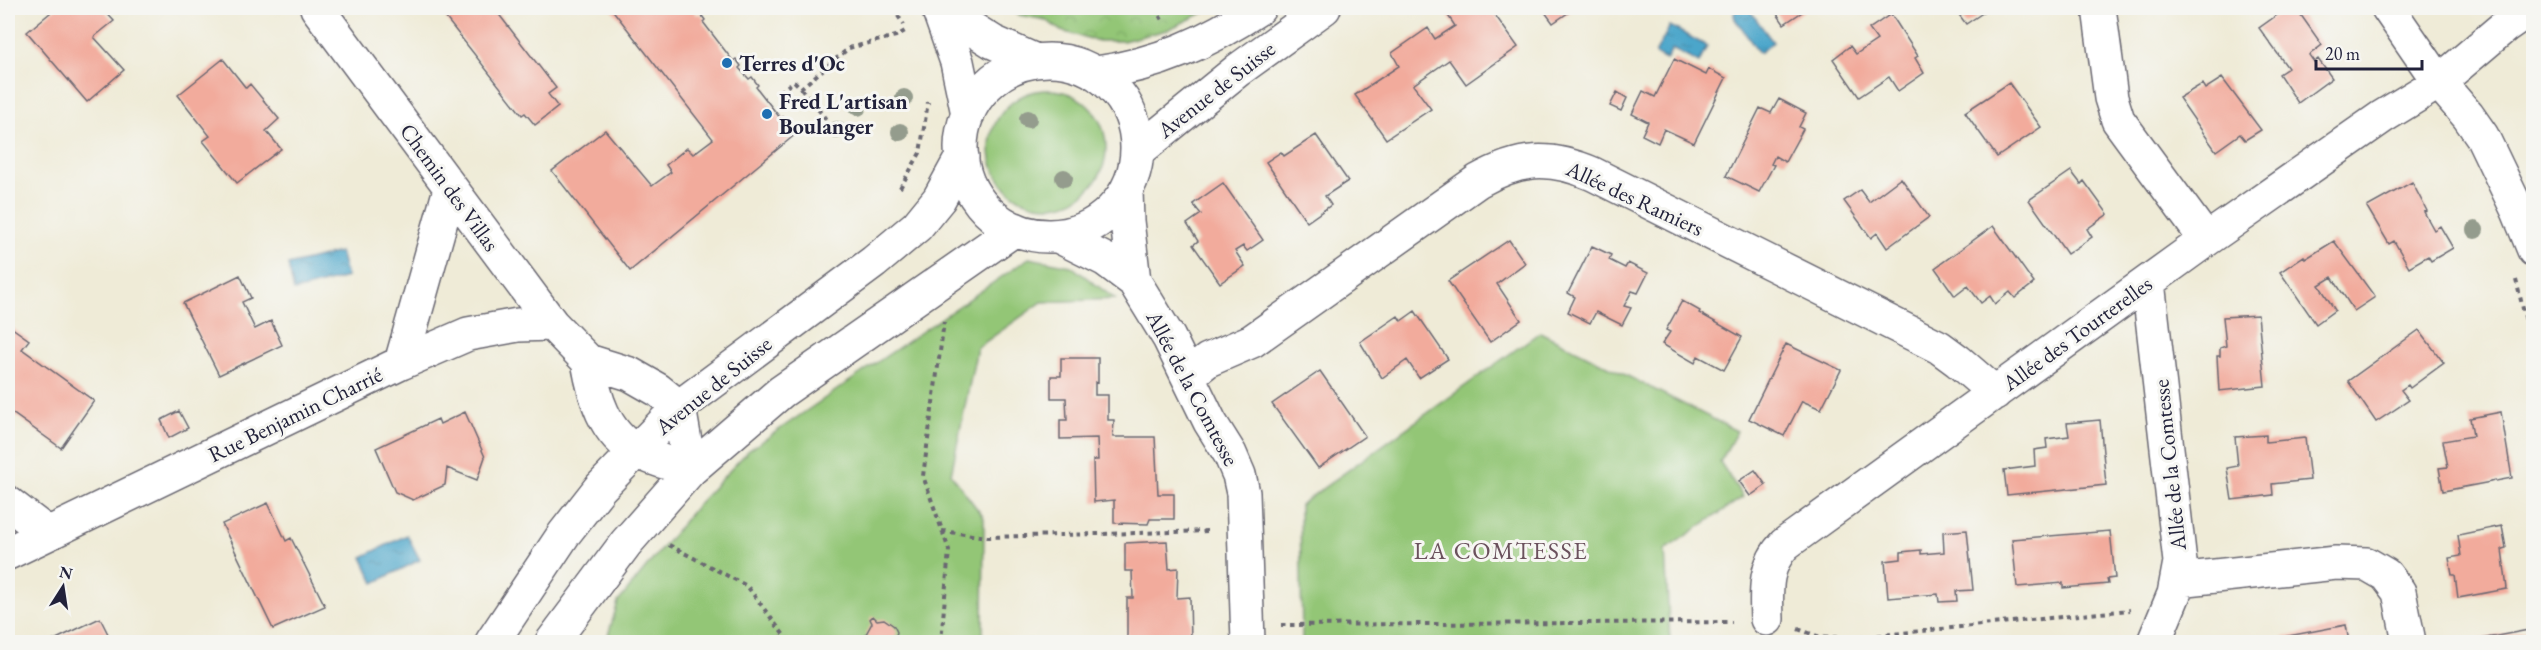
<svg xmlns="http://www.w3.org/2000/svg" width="2541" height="650" font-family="'EB Garamond',serif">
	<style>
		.grass { fill: #93c676; stroke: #5a7458; stroke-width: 1.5 }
		.park { fill: url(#park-crowns); stroke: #5a7458; stroke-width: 1.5 }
		.water { fill: url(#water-ripples); stroke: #376482; stroke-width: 1.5 }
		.building { fill: #f2ab9c }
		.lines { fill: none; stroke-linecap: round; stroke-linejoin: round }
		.minor-casing { stroke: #6a6872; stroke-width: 36 }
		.path { stroke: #6a6872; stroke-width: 4; stroke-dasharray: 4.5 4.5; stroke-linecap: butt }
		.minor { stroke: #fff; stroke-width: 33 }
		.tree { fill: #949c8d }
		.poi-dot { fill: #1f6fb2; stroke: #f6f6f2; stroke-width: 2 }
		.labels { text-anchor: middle; stroke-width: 6; stroke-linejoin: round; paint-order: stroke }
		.poi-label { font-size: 22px; font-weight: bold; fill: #22223b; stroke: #f6f6f2; text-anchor: start }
		.street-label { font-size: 22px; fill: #22223b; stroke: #f6f6f2 }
		.neighbourhood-label { font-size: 24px; letter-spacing: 1.5px; fill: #6b525d; stroke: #f6f6f2 }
	</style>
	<defs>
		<pattern id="park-crowns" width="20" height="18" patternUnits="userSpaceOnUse" patternTransform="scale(1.5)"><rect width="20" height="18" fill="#93c676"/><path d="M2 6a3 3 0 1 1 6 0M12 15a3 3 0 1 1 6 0" fill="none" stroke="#7eaa67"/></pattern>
		<pattern id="water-ripples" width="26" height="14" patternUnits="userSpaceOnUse" patternTransform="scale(1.5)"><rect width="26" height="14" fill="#4ca6ca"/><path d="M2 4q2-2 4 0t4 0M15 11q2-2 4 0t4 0" fill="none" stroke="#3f87a5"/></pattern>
	</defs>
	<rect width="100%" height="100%" fill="#f6f6f2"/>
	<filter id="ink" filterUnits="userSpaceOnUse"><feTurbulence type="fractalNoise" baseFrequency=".0167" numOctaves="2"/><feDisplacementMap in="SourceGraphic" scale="12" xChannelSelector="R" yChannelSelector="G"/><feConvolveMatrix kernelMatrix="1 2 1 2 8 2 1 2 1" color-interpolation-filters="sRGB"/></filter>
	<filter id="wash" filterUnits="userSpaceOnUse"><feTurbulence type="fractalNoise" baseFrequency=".008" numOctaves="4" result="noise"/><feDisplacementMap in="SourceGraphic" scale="24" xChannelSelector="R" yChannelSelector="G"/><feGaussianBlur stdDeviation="1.35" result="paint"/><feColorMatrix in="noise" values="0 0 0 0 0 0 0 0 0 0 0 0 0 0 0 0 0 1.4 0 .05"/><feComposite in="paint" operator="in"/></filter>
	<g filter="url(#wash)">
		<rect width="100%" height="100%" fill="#efebd7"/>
		<path class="grass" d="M990 148a58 58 0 1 1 116 0a58 58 0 1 1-116 0Z
			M1029,258l42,8 44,33 -73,3 -65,46 -26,126 33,44 -1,124h-377l12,-40 80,-98 50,-53z
			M1540,332l197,99 -17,31 23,35 -78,53 5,92h-368l-2,-137z"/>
		<path class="park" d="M1007,8h206l-46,22 -44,11h-24l-38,-10 -15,-11 -27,-5z"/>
		<path class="water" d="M1737,8h11l25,34 -14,11 -24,-34 -1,-5z
			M1670,26l37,20 -8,17 -27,-14 -6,11 -11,-6z
			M340,252l7,25 -53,14 -6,-26z
			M407,535l13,25 -46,23 -12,-26z"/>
		<g id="blocks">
			<path class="building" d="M56,8h46l12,13 -20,16 30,33 -37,32 -60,-70z
				M438,8h56l62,80 -8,6 10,13 -23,18 -10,-12 -3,2z
				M611,8h80l6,7 3,-2 5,7 -2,2 30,39 3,-2 5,7 -2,2 10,11 3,-2 6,8 -2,2 25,32 2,-2 13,17 -166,137 -78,-100 53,-41 47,56 19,-14 -5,-7 21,-17 6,6 20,-15z
				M1458,8h8l3,5 8,-5h13l28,39 -52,37 -17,-24 -36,25 18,24 -45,30 -31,-44 44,-29 -7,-13 36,-25 7,11 20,-13 -8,-12z
				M1542,8h33l-22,15z
				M1773,8h35l-24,16z
				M1954,8h31l2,2 -21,14z
				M2287,8h9l26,37 -13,10 5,7 4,-3 14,19 -34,25 -19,-29 9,-6 -29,-40z
				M1891,14l27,42 -3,2 9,15 -26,18 -9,-14 -30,20 -26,-38 17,-13 6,8 21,-14 -8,-11z
				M223,59l23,29 4,-4 29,35 -13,12 15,18 -44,34 -34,-42 7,-5 -32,-41z
				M1674,59l32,16 3,-6 17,9 -32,65 -30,-14 -6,14 -16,-8 6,-13 -16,-8 11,-23 12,6z
				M2222,78l39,52 -16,10 -5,-6 -24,17 -37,-53 23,-14 3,5z
				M2009,83l32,44 -44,30 -32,-45z
				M1617,92l10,6 -6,13 -11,-5z
				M1779,99l27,14 -7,14 4,2 -18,33 -10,-6 -4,8 3,1 -15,27 -33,-16 34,-68 11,5z
				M1316,135l32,46 -23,15 6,9 -24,17 -41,-60 15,-10 3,4z
				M2071,171l10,13 3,-3 24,33 -21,15 5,8 -25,17 -38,-54z
				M1901,178l28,39 -42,31 -10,-15 -6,5 -27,-37 16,-11 9,12z
				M2412,182l15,29 -3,1 10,18 6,-4 13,22 -22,13 -3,-5 -19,11 -15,-26 -5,3 -22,-37z
				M1223,183l40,57 -16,11 -4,-5 -8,5 10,15 -25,17 -27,-38 5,-4 -11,-17 14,-10 -8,-10z
				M1993,226l41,57 -19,15 -5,-6 -15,12 -5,-8 -9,7 -13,-17 -13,10 -20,-28z
				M1509,240l16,23 -28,21 24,36 -31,22 -42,-61z
				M2334,241l41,56 -21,14 -22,-34 -13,8 16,25 -19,14 -36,-52 24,-16 1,3z
				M1592,246l19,9 -2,5 16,8 3,-5 20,10 -10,20 -6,-2 -8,15 7,2 -9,17 -26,-13 -6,11 -22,-11 7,-15 -7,-4z
				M240,275l11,23 -9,4 13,27 16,-8 11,24 -63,30 -36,-72z
				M1682,301l18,10 -1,2 43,24 -18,33 -26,-14 -3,7 -33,-19 8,-12 -4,-2z
				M1415,311l33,48 -29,19 -12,-18 -25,18 -22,-36 38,-26 3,5z
				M2258,315l7,71 -46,5 -2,-35h3v-8l6,-2 -3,-29z
				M8,325l21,15 -7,9 72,52 -33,47 -53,-38z
				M2419,330l25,33 -34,25 -2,-3 -7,5 8,10 -33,22 -28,-41z
				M1786,344l55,26 -20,39 -19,-8 -18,35 -35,-17z
				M1061,358h37v25l-3,-1v13h13v25h6l-1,17h42l3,57h16v25h-24l-2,5 -34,-1v-23l-20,2 -1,-42h5l-1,-22 -37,1v-19h7l-1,-22h-15v-22h10z
				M1320,371l45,65 -47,32 -46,-64z
				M179,411l9,17 -19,10 -8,-18z
				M465,412l20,45 -8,23 -30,-12 -2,17 -32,15 -18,-8 -19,-44 62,-29 2,5z
				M2501,412l11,66 -69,13 -4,-23 9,-1 -5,-26 30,-5 -3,-18z
				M2100,420l6,65 -99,10 -3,-25 31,-4 -1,-16 13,-2 -1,-9 23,-3 -2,-13z
				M2266,435v7l39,-4 5,42 -38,4 1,11 -41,5 -5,-32 11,-2 -3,-29z
				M1755,470l11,15 -16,11 -11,-15z
				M268,503l18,38 5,-3 34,68 -52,23 -51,-105z
				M2502,526l4,22 -4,1 5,40 -49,9 -3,-23h-3l-3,-17 12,-2 -3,-21z
				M1967,530l6,60 -17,1 1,10 -18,1 -1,-8 -50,4 -3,-37 16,-2v-7l20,-2v4l23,-2 -1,-20z
				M2110,531l5,47 -8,1 1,5 -45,4v-5l-46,4 -5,-48z
				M1167,541l2,28 9,-1 -1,30 13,-1 1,45h-54v-3h-10v-41h6l-1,-27h-7v-28z
				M873,616l4,4 7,-1 10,7 3,6 -3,10h-25l-3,-8 6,-11 -2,-4z
				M100,618l12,24h-62z
				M2346,625l3,17h-65l-1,-5z
				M2534,629v13h-64v-1z"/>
		</g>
	</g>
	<g filter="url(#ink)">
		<use href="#blocks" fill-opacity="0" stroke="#6a6872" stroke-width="1.5"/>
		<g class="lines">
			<defs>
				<path id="minor" d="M317,8l235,316 36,37 42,13 28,16 21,17 11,63c-17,-6 -37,-10 -53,-19 -33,-17 -43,-55 -49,-90
					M938,8l19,54 11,52
					M939,8l54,34 43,19
					M2099,8l12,90 7,22 88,120
					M2388,8l51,74 29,34 14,20 36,75 16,39
					M961 148a88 88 0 1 1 176 0a88 88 0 1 1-176 0Z
					M1096,73c61,-8 112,-31 163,-65
					M1137,152l101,-82 86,-62
					M1126,191l1,30 7,60
					M1058,236l48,24 28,21 35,57 41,84 20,32 9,21 4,18 5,149
					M2148,282l32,280 -6,32 -20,48
					M401,363l49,-174
					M1189,375l19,-15 44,-19 226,-160c41,-23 71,-26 115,-7l346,173 19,14 37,32
					M8,503l39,30
					M8,553l393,-190 67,-29 50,-9 34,-1
					M2178,580l158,-17 31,1 19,11 13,17 10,50
					M1767,619c-1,-29 -3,-53 18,-75l421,-304 176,-123 57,-35 66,-56 26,-18
					M492,642l72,-108 36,-46 79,-81 195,-145 43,-36 22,-27 23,-42
					M552,642l74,-99 64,-73 91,-78 234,-163"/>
			</defs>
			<use href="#minor" class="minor-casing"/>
			<path class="path" d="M893,8l11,17
				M1155,8l7,12
				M801,88l24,30 -15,13
				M780,92l14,-11 7,7 48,-40 47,-12 11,-6
				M900,188l20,-35 8,-51
				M2516,280l18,74
				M942,531l45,6 224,-6
				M669,545l78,41 42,56
				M1281,625l451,-3
				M1798,629l19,7 35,2 278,-28
				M941,642l8,-92 -26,-74 21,-154"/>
			<use href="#minor" class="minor"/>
		</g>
		<g class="tree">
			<circle cx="904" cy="98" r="9"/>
			<circle cx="858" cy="107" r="9"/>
			<circle cx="1028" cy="119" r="9"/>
			<circle cx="837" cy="130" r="9"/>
			<circle cx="900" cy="132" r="9"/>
			<circle cx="1064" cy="178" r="9"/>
			<circle cx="2475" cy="230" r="9"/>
		</g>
	</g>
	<g class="poi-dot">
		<circle cx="727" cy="63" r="6"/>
		<circle cx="767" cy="114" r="6"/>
	</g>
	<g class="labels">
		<g class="poi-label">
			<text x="739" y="71">Terres d'Oc</text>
			<text x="779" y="109">Fred L'artisan<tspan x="779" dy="25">Boulanger</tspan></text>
		</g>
		<g class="street-label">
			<text transform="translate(1216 89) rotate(-38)" y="8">Avenue de Suisse</text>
			<text transform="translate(450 187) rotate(54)" y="8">Chemin des Villas</text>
			<text transform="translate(1635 198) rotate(25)" y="8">Allée des Ramiers</text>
			<text transform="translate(2077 333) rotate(-36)" y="8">Allée des Tourterelles</text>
			<text transform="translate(713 385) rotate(-39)" y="8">Avenue de Suisse</text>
			<text transform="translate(1193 388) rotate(62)" y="8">Allée de la Comtesse</text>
			<text transform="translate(295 414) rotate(-26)" y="8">Rue Benjamin Charrié</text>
			<text transform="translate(2169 465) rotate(-96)" y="8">Allée de la Comtesse</text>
		</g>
		<g class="neighbourhood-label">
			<text x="1501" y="559">LA COMTESSE</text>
		</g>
	</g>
	<rect width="2541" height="650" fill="none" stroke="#f6f6f2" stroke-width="30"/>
	<g transform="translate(63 587) rotate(12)" stroke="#f6f6f2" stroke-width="4.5" paint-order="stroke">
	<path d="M0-4.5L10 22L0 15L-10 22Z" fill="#22223b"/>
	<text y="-9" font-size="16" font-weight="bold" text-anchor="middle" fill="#22223b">N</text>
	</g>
	<path d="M2316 60v9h106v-9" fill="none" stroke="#22223b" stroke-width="3"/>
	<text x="2325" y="60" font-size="18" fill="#22223b" stroke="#f6f6f2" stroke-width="4.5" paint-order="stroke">20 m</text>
</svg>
